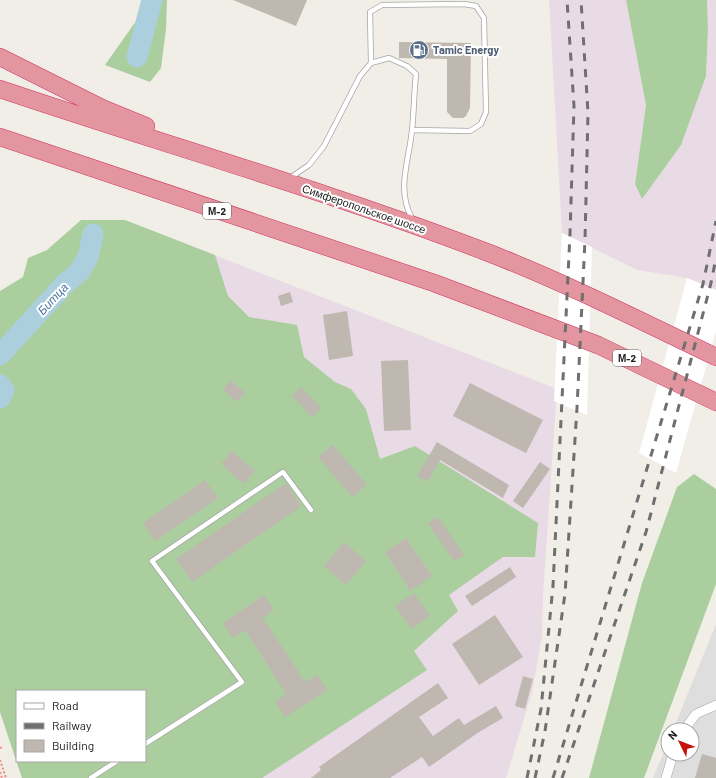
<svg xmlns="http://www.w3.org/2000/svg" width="716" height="778" font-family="Barlow,sans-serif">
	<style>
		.residential { fill: #dfdede }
		.industrial { fill: #e9dbe6; fill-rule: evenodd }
		.forest { fill: #abce9f; fill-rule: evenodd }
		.pier { fill: #fff }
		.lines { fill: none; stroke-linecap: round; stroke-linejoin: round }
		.river { stroke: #abcfdc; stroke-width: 21 }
		.building { fill: #beb8b1 }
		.lane-casing { stroke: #a5a5a5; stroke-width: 6 }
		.street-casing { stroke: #a5a5a5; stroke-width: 10 }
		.highway-casing { stroke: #d23262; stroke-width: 18 }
		.path { stroke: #f38977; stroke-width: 2; stroke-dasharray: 2 2; stroke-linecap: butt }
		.lane { stroke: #fff; stroke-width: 4.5 }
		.street { stroke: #fff; stroke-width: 9 }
		.highway { stroke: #e395a0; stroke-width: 17 }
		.rail { stroke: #6f6f6f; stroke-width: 3; stroke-dasharray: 8 8; stroke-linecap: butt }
		.labels { text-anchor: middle; stroke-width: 4; stroke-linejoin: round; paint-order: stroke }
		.shield { fill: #fff; stroke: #646464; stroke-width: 1 }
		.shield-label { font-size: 10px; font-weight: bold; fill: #212121 }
		.service-label { font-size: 11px; font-weight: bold; fill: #4e5e75; stroke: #fff; text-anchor: start }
		.street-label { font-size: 11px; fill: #212121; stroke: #fff }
		.water-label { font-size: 12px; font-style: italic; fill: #4e76a5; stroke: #fff }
	</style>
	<rect width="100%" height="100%" fill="#f1eee8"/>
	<path class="residential" d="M716,624v154h-63l15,-35v11h24v-24h-19z"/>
	<path class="industrial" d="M549,0h77l20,105 -11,79 71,-108 2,-47 -1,-29h9v290l-29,-12 -50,-8 -75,-37z
		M125,220l432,169 -14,206 -1,41 -10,56 -26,86h-484l-22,-66v-379zM17,691h128v70h-128z"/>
	<path class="forest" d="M141,0h26l-1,29 -5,39 -11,14 -45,-17 36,-51z
		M626,0h81l1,29 -2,47 -25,69 -39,54 -7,-15 11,-79z
		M81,220h44l90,35 13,41 21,21 48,8 7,32 31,25 16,7 15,20 14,50 35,-13 123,77 -3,34h-32l-54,38 9,16 -44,40 13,19 -165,108h-240l-22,-66v-421l23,-14 5,-19 19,-8zM17,691h128v70h-128z
		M694,474l22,15v95l-72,194h-55l53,-195 35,-96z"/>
	<path class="pier" d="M562,233l30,14 -5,168 -33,-14z
		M687,278l29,12v41l-40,142 -37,-20z"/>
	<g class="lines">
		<path class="river" d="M137,57l15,-57
			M0,355l65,-71 15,-13 8,-14 5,-23
			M0,385l4,5 -4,8"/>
	</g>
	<path class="building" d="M233,0h74l-11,26z
		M399,42l72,1 -1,65 -4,8 -3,2h-10l-6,-6v-53l-48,-1z
		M290,292l3,10 -12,4 -3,-10z
		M347,311l6,45 -24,4 -6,-45z
		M408,360l3,70 -27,1 -3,-70z
		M230,380l15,13 -8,9 -14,-12z
		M470,383l73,37 -17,33 -73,-37z
		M301,387l20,21 -9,9 -20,-21z
		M437,442l72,43 -6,13 -63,-38 -12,22 -11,-6z
		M333,445l34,40 -15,12 -34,-40z
		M232,451l23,20 -11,13 -23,-20z
		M540,462l10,7 -27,39 -10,-7z
		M205,480l13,18 -63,43 -12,-18z
		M286,483l15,23 -109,76 -16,-23z
		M438,517l26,38 -10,6 -26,-38z
		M406,538l26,38 -22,15 -25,-39z
		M344,542l22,19 -20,24 -22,-19z
		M510,567l6,10 -44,29 -7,-10z
		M414,593l16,23 -18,13 -17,-23z
		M264,595l10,15 -11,8 42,64 12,-7 10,15 -42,27 -10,-15 11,-8 -41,-64 -12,8 -10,-15z
		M495,615l28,42 -44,28 -27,-41z
		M523,676l10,3 -8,30 -10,-3z
		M438,683l10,15 -29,19 14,19 26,-18 5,7 32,-19 7,12 -24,14 -50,35 -7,-10 -32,21h-79l10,-8 -2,-3z
		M702,754l14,4v20h-21z"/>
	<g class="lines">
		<defs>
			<path id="lane" d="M371,63l-1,-51 12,-7 82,-1 12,2 8,12 2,94 -5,12 -11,7 -58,-1
				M290,178l19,-13 15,-19 36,-70 11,-13 18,-5 18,8 9,8c-2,19 -2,37 -4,56 -3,32 -16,58 0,89
				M145,744l97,-62 -90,-121 131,-89 28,38
				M91,778l26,-17"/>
			<path id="street" d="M684,730l12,-16 20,-9
				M666,778l7,-24"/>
			<path id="highway" d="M0,57l102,51 44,18
				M0,89c163,55 328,102 489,164 77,30 152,68 227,104
				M0,137l434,146 164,62 118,57"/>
		</defs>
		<use href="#lane" class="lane-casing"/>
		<use href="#street" class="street-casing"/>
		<use href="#highway" class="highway-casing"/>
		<path class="path" d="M0,748l3,-1
			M0,760l6,18
			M0,772l2,6"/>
		<use href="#lane" class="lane"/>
		<use href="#street" class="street"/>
		<use href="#highway" class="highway"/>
		<path class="rail" d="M527,778l14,-69 12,-123 17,-352 4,-128 -7,-106
			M535,778l10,-47 20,-137 12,-186 8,-168 3,-127 -7,-113
			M553,778l150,-494 13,-63
			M562,778l84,-246 65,-249 5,-25"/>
	</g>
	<defs>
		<symbol id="fuel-disc" viewBox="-11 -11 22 22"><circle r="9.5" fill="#5c6f8a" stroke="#fff"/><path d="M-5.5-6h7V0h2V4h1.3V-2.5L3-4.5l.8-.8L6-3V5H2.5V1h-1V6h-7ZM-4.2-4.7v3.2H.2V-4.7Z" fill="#fff"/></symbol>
	</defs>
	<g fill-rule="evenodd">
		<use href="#fuel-disc" x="408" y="39" width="22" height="22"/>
	</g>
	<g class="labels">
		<g class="shield">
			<rect x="203" y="203" width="28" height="16" rx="3"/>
			<rect x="613" y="350" width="28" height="16" rx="3"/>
		</g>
		<g class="shield-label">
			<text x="217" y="215">М-2</text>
			<text x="627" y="362">М-2</text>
		</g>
		<g class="service-label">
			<text x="433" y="54">Tamic Energy</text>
		</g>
		<g class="street-label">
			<text transform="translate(364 209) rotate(19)" y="4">Симферопольское шоссе</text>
		</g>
		<g class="water-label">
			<text transform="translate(53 299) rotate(-47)" y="4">Битца</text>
		</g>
	</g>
	<rect x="16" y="690" width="130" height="72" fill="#ffffff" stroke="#a6a6a6"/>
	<rect x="24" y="703" width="20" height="6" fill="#ffffff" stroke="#a6a6a6"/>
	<text x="52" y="710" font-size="12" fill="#212121">Road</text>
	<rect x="24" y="723" width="20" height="6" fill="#6f6f6f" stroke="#a6a6a6"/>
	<text x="52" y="730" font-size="12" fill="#212121">Railway</text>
	<rect x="24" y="740" width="20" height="12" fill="#beb8b1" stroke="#a6a6a6"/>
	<text x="52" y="750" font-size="12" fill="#212121">Building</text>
	<g transform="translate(680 742) rotate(313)"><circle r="19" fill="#ffffff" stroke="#a6a6a6"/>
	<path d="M0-3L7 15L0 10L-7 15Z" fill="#c7130b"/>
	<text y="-6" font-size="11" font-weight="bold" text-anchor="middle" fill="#212121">N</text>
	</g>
</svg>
